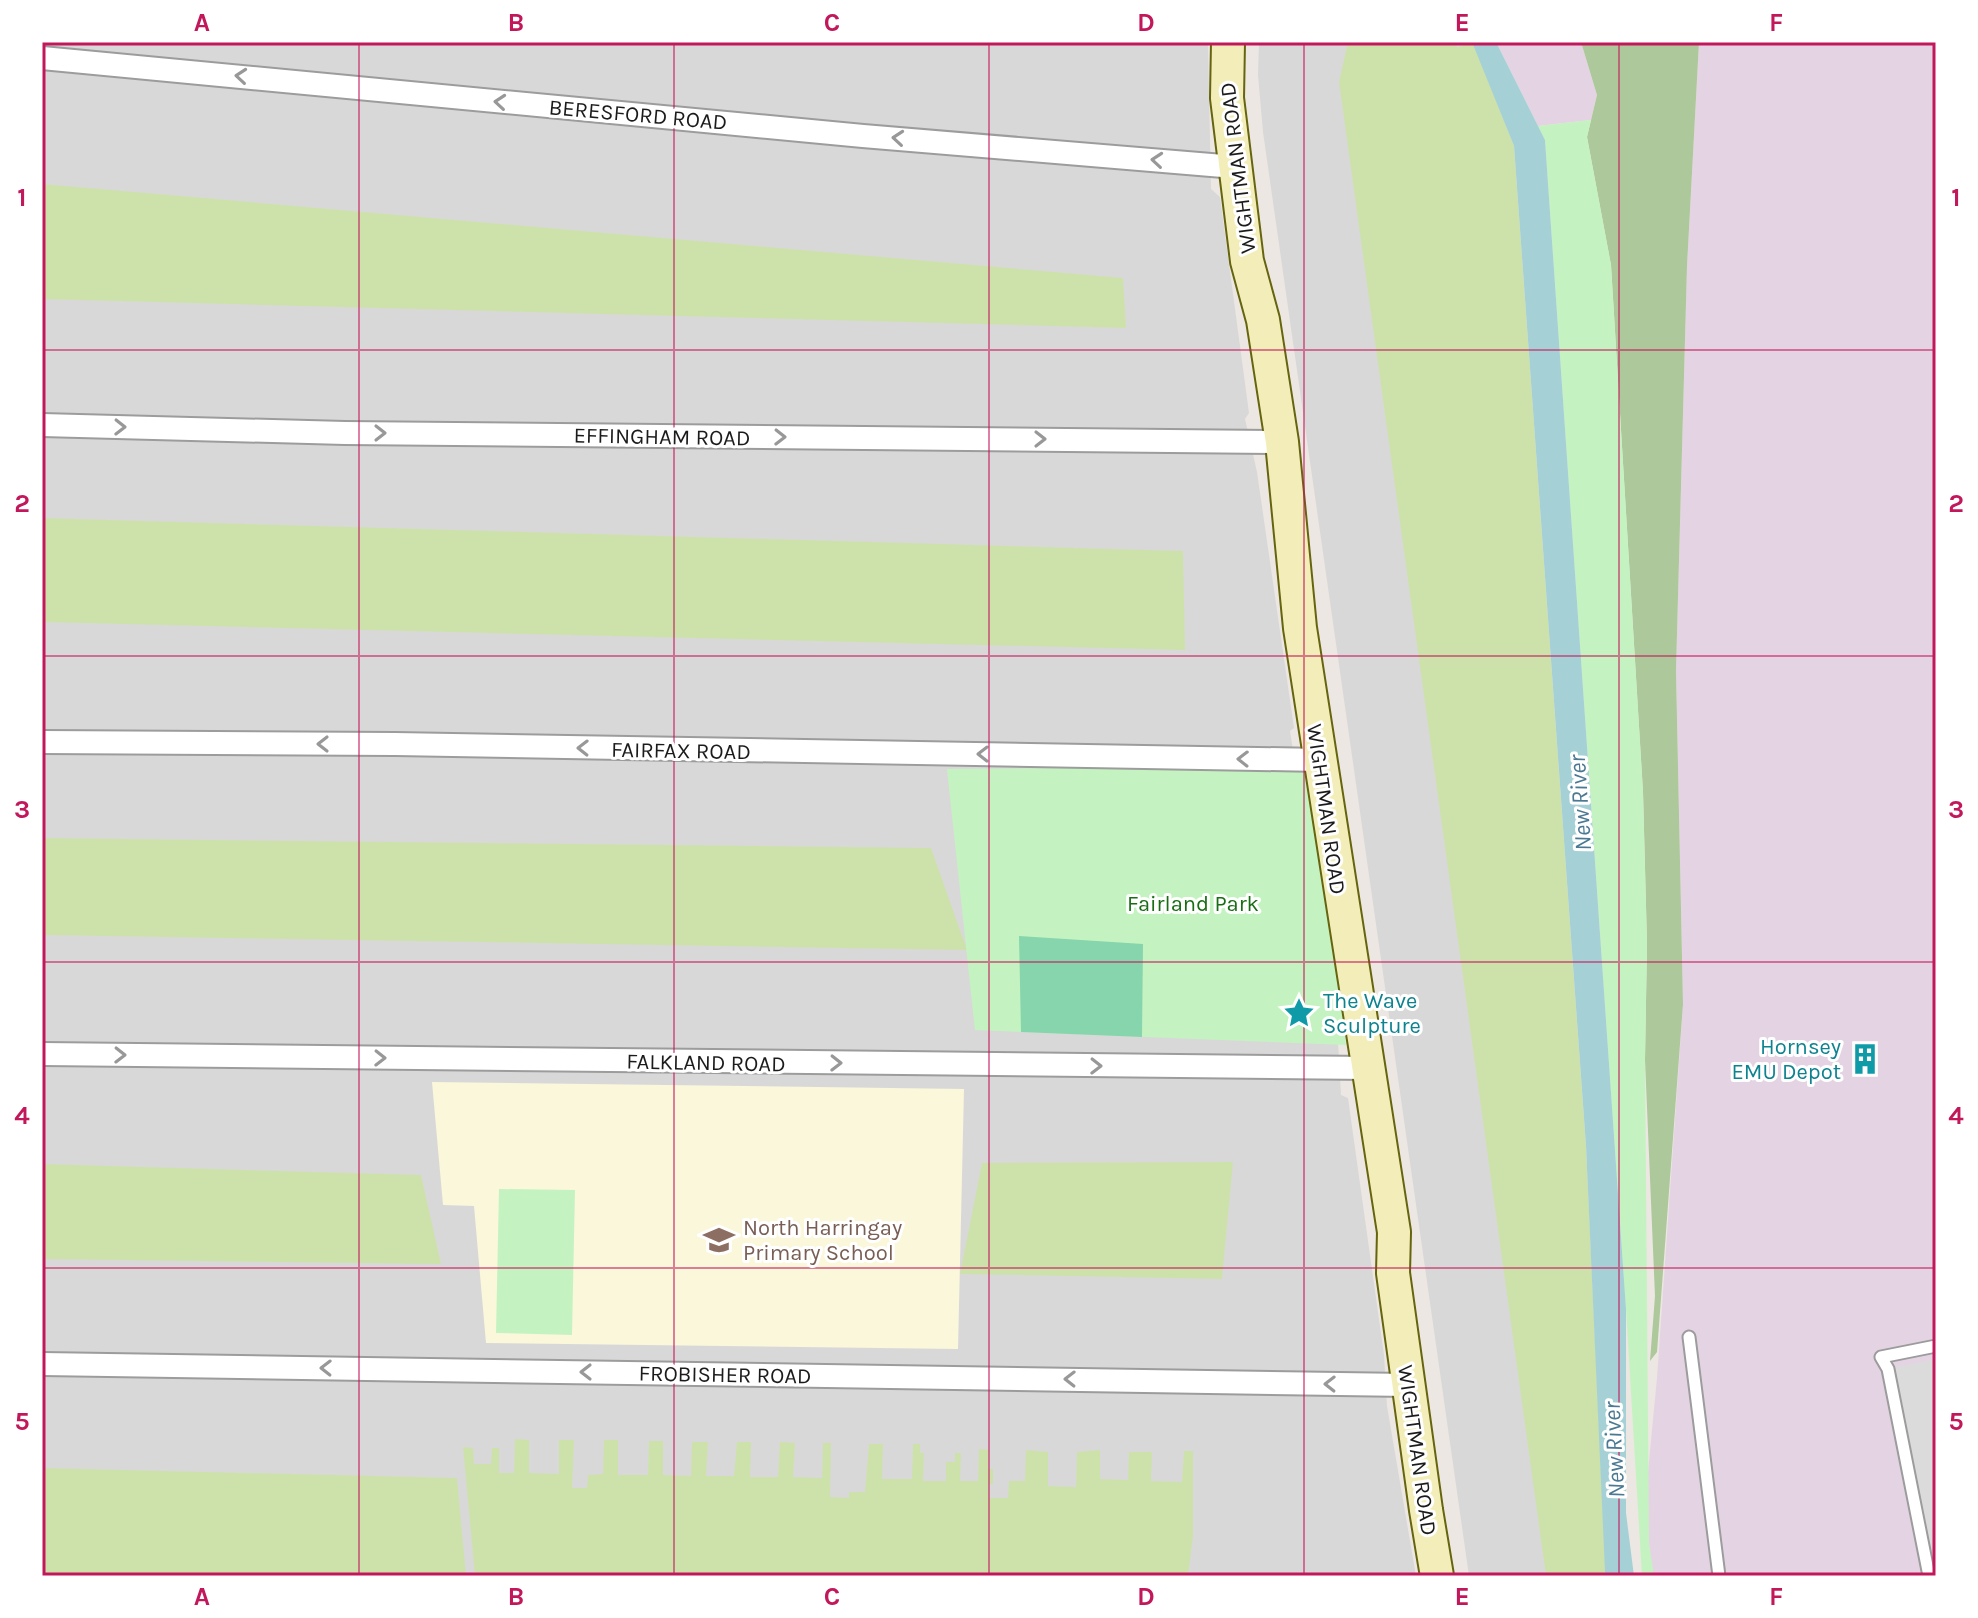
<svg xmlns="http://www.w3.org/2000/svg" width="1978" height="1618" font-family="Karla,sans-serif">
	<style>
		.residential { fill: #d9d8d8 }
		.industrial { fill: #e4d4e3 }
		.education { fill: #fbf7db }
		.grass { fill: #cde2ab }
		.forest { fill: #adc89a }
		.park { fill: #c4f3c1 }
		.pitch { fill: #86d5ac }
		.parking { fill: #dbdbdb }
		.water { fill: #a5d1d6 }
		.lines { fill: none; stroke-linecap: round; stroke-linejoin: round }
		.service-casing { stroke: #9c9c9c; stroke-width: 15 }
		.minor-casing { stroke: #9c9c9c; stroke-width: 26 }
		.secondary-casing { stroke: #66640e; stroke-width: 36 }
		.service { stroke: #fff; stroke-width: 11 }
		.minor { stroke: #fff; stroke-width: 22 }
		.secondary { stroke: #f3eeb9; stroke-width: 32 }
		.oneway { stroke: #989898 }
		.grid { fill: none; stroke: #c2185b; stroke-width: 2; stroke-opacity: 0.55 }
		.labels { text-anchor: middle; stroke-width: 6; stroke-linejoin: round; paint-order: stroke }
		.street-label { font-size: 22px; fill: #1b1b1b; stroke: #fff }
		.park-label { font-size: 22px; fill: #196e15; stroke: #fff }
		.culture-label { font-size: 22px; fill: #0d838f; stroke: #fff; text-anchor: start }
		.education-label { font-size: 22px; fill: #785e54; stroke: #fff; text-anchor: start }
		.water-label { font-size: 24px; font-style: italic; fill: #4b7893; stroke: #fff }
		.neatline { fill: none; stroke: #c2185b; stroke-width: 3 }
		.grid-label { font-size: 26px; text-anchor: middle; font-weight: bold; fill: #c2185b }
	</style>
	<rect width="100%" height="100%" fill="#ece7e2"/>
	<path class="residential" d="M42,42h1166l3,147 9,8 29,216 -4,6 12,53 37,256 -4,3 48,311 3,53 7,3 36,257 3,51 29,170h-1374z
		M1259,42h214l-16,5 138,1529h-126l-206,-1444 -5,-57z"/>
	<path class="industrial" d="M1496,42h85l16,53 -6,25 -53,6z
		M1699,42h237v1534h-284l-7,-73 12,-125 26,-374 -7,-333 11,-405z"/>
	<path class="education" d="M432,1082l532,7 -6,260 -472,-6 -12,-137 -31,-1z"/>
	<path class="grass" d="M1348,42h106l3,5 16,-5 41,104 72,1000 20,430h-60l-207,-1494z
		M42,184l1081,94 3,50 -1084,-29z
		M42,518l1141,33 2,99 -1143,-28z
		M42,838l889,10 36,102 -925,-15z
		M1233,1162l-11,117 -262,-5 22,-111z
		M42,1164l379,11 20,89 -399,-5z
		M515,1439l14,1v33l30,1v-34h15l-2,48h15l1,-13 15,-1 1,-34h14v35h30l1,-34h14v34l28,1 1,-34h16l-2,34h28l3,-34h14l-1,35h28l2,-35 15,1 -2,34 29,1 1,-35h8l-1,54 19,1v-6h16l4,-48h14l-1,35h30l1,-35h7v9h4l-1,28h23v-19h9v-9h6l-1,28h18l1,-32 10,1 -1,19h5v15h-4v14h19l1,-17h16l1,-31 22,2v34l28,1 1,-35 23,-2v29l28,1 1,-28h23l-1,29 31,1 2,-31h9v85l-5,40h-713l-12,-129 10,1 1,16h17l1,-16h7v25h15z
		M42,1468l415,10 9,98h-424z"/>
	<path class="forest" d="M1581,42h118l-12,224 -11,405 7,333 -26,348 -7,9 5,-65 -10,-236 2,-116 -4,-152 -32,-527 -24,-128 10,-42z"/>
	<path class="park" d="M1591,120l-4,17 24,128 32,527 4,152 -2,116 4,484 5,32h-12l-16,-267 -81,-1169 -7,-14z
		M1315,766l31,279 -371,-15 -28,-261z
		M499,1189l76,1 -3,145 -76,-2z"/>
	<path class="pitch" d="M1019,936l124,8 -1,93 -121,-5z"/>
	<path class="parking" d="M1936,1359v209l-7,1 -41,-200z"/>
	<path class="water" d="M1472,42h24l49,98 81,1169v204l8,63h-28l-1,-4 -19,-426 -72,-1000z"/>
	<g class="lines">
		<defs>
			<path id="service" d="M1689,1337l30,239
				M1929,1576l-41,-207 -7,-12 55,-11"/>
			<path id="minor" d="M42,58l821,78 372,31
				M42,425l303,8 937,9
				M42,742l353,2 926,16
				M42,1054l1328,14
				M42,1364l1366,21"/>
			<path id="secondary" d="M1228,42l-1,56 20,163 16,59 19,122 18,186 94,604 -1,41 33,237 11,66"/>
		</defs>
		<use href="#service" class="service-casing"/>
		<use href="#minor" class="minor-casing"/>
		<use href="#secondary" class="secondary-casing"/>
		<use href="#service" class="service"/>
		<use href="#minor" class="minor"/>
		<use href="#secondary" class="secondary"/>
	</g>
	<defs><path id="oneway-chevron" d="M-2-3.5L2.5 0L-2 3.5" fill="none" stroke-width="1.6" stroke-linecap="round" stroke-linejoin="round" transform="scale(2)"/></defs>
	<g class="oneway">
		<use href="#oneway-chevron" transform="translate(241 76) rotate(-175)"/>
		<use href="#oneway-chevron" transform="translate(500 102) rotate(-175)"/>
		<use href="#oneway-chevron" transform="translate(898 138) rotate(-175)"/>
		<use href="#oneway-chevron" transform="translate(1157 160) rotate(-175)"/>
		<use href="#oneway-chevron" transform="translate(120 427) rotate(1)"/>
		<use href="#oneway-chevron" transform="translate(380 433)"/>
		<use href="#oneway-chevron" transform="translate(780 437) rotate(1)"/>
		<use href="#oneway-chevron" transform="translate(1040 439)"/>
		<use href="#oneway-chevron" transform="translate(323 744) rotate(180)"/>
		<use href="#oneway-chevron" transform="translate(583 748) rotate(-179)"/>
		<use href="#oneway-chevron" transform="translate(983 754) rotate(-179)"/>
		<use href="#oneway-chevron" transform="translate(1243 759) rotate(-179)"/>
		<use href="#oneway-chevron" transform="translate(120 1055) rotate(1)"/>
		<use href="#oneway-chevron" transform="translate(380 1058) rotate(1)"/>
		<use href="#oneway-chevron" transform="translate(836 1063) rotate(1)"/>
		<use href="#oneway-chevron" transform="translate(1096 1066) rotate(1)"/>
		<use href="#oneway-chevron" transform="translate(326 1368) rotate(-179)"/>
		<use href="#oneway-chevron" transform="translate(586 1372) rotate(-180)"/>
		<use href="#oneway-chevron" transform="translate(1070 1379) rotate(-179)"/>
		<use href="#oneway-chevron" transform="translate(1330 1384) rotate(-179)"/>
	</g>
	<path class="grid" d="M359,42v1534M674,42v1534M989,42v1534M1304,42v1534M1619,42v1534M42,350h1894M42,656h1894M42,962h1894M42,1268h1894"/>
	<defs>
		<symbol id="sight-bare" viewBox="-9 -9 18 18"><path d="M0-6L1.8-2.2L6-1.7L2.9 1.2L3.7 5.4L0 3.3L-3.7 5.4L-2.9 1.2L-6-1.7L-1.8-2.2Z" fill="#0f9aa8" stroke="#fff" stroke-width="2.5" paint-order="stroke"/></symbol>
		<symbol id="building-bare" viewBox="-9 -9 18 18"><path d="M-4-6H4V6H1V3H-1V6H-4ZM-2.5-4.3h1.7v1.8h-1.7ZM.8-4.3h1.7v1.8H.8ZM-2.5-1h1.7V.8h-1.7ZM.8-1h1.7V.8H.8Z" fill="#0f9aa8" stroke="#fff" stroke-width="2.5" paint-order="stroke"/></symbol>
		<symbol id="school-bare" viewBox="-9 -9 18 18"><path d="M0-5L7-2L0 1L-7-2ZM-4 1L0 2.5L4 1V4Q0 6-4 4Z" fill="#8d6e63" stroke="#fff" stroke-width="2.5" paint-order="stroke"/></symbol>
	</defs>
	<g fill-rule="evenodd">
		<use href="#sight-bare" x="1277" y="991" width="44" height="44"/>
		<use href="#building-bare" x="1843" y="1037" width="44" height="44"/>
		<use href="#school-bare" x="697" y="1218" width="44" height="44"/>
	</g>
	<g class="labels">
		<g class="street-label">
			<text transform="translate(638 114) rotate(5)" y="8">BERESFORD ROAD</text>
			<text transform="translate(1237 168) rotate(-97)" y="8">WIGHTMAN ROAD</text>
			<text transform="translate(662 436) rotate(1)" y="8">EFFINGHAM ROAD</text>
			<text transform="translate(681 750) rotate(1)" y="8">FAIRFAX ROAD</text>
			<text transform="translate(1327 809) rotate(82)" y="8">WIGHTMAN ROAD</text>
			<text transform="translate(706 1062) rotate(1)" y="8">FALKLAND ROAD</text>
			<text transform="translate(725 1374) rotate(1)" y="8">FROBISHER ROAD</text>
			<text transform="translate(1418 1450) rotate(82)" y="8">WIGHTMAN ROAD</text>
		</g>
		<g class="park-label">
			<text x="1193" y="911">Fairland Park</text>
		</g>
		<g class="culture-label">
			<text x="1323" y="1008">The Wave<tspan x="1323" dy="25">Sculpture</tspan></text>
			<text x="1841" y="1054" text-anchor="end">Hornsey<tspan x="1841" dy="25">EMU Depot</tspan></text>
		</g>
		<g class="education-label">
			<text x="743" y="1235">North Harringay<tspan x="743" dy="25">Primary School</tspan></text>
		</g>
		<g class="water-label">
			<text transform="translate(1580 803) rotate(-94)" y="8">New River</text>
			<text transform="translate(1614 1450) rotate(-93)" y="8">New River</text>
		</g>
	</g>
	<rect width="1978" height="1618" fill="none" stroke="#ffffff" stroke-width="88"/>
	<rect x="44" y="44" width="1890" height="1530" class="neatline"/>
	<g class="grid-label">
		<text x="202" y="31">A</text>
		<text x="516" y="31">B</text>
		<text x="832" y="31">C</text>
		<text x="1146" y="31">D</text>
		<text x="1462" y="31">E</text>
		<text x="1776" y="31">F</text>
		<text x="22" y="206">1</text>
		<text x="1956" y="206">1</text>
		<text x="22" y="512">2</text>
		<text x="1956" y="512">2</text>
		<text x="22" y="818">3</text>
		<text x="1956" y="818">3</text>
		<text x="22" y="1124">4</text>
		<text x="1956" y="1124">4</text>
		<text x="22" y="1430">5</text>
		<text x="1956" y="1430">5</text>
		<text x="202" y="1605">A</text>
		<text x="516" y="1605">B</text>
		<text x="832" y="1605">C</text>
		<text x="1146" y="1605">D</text>
		<text x="1462" y="1605">E</text>
		<text x="1776" y="1605">F</text>
	</g>
</svg>
